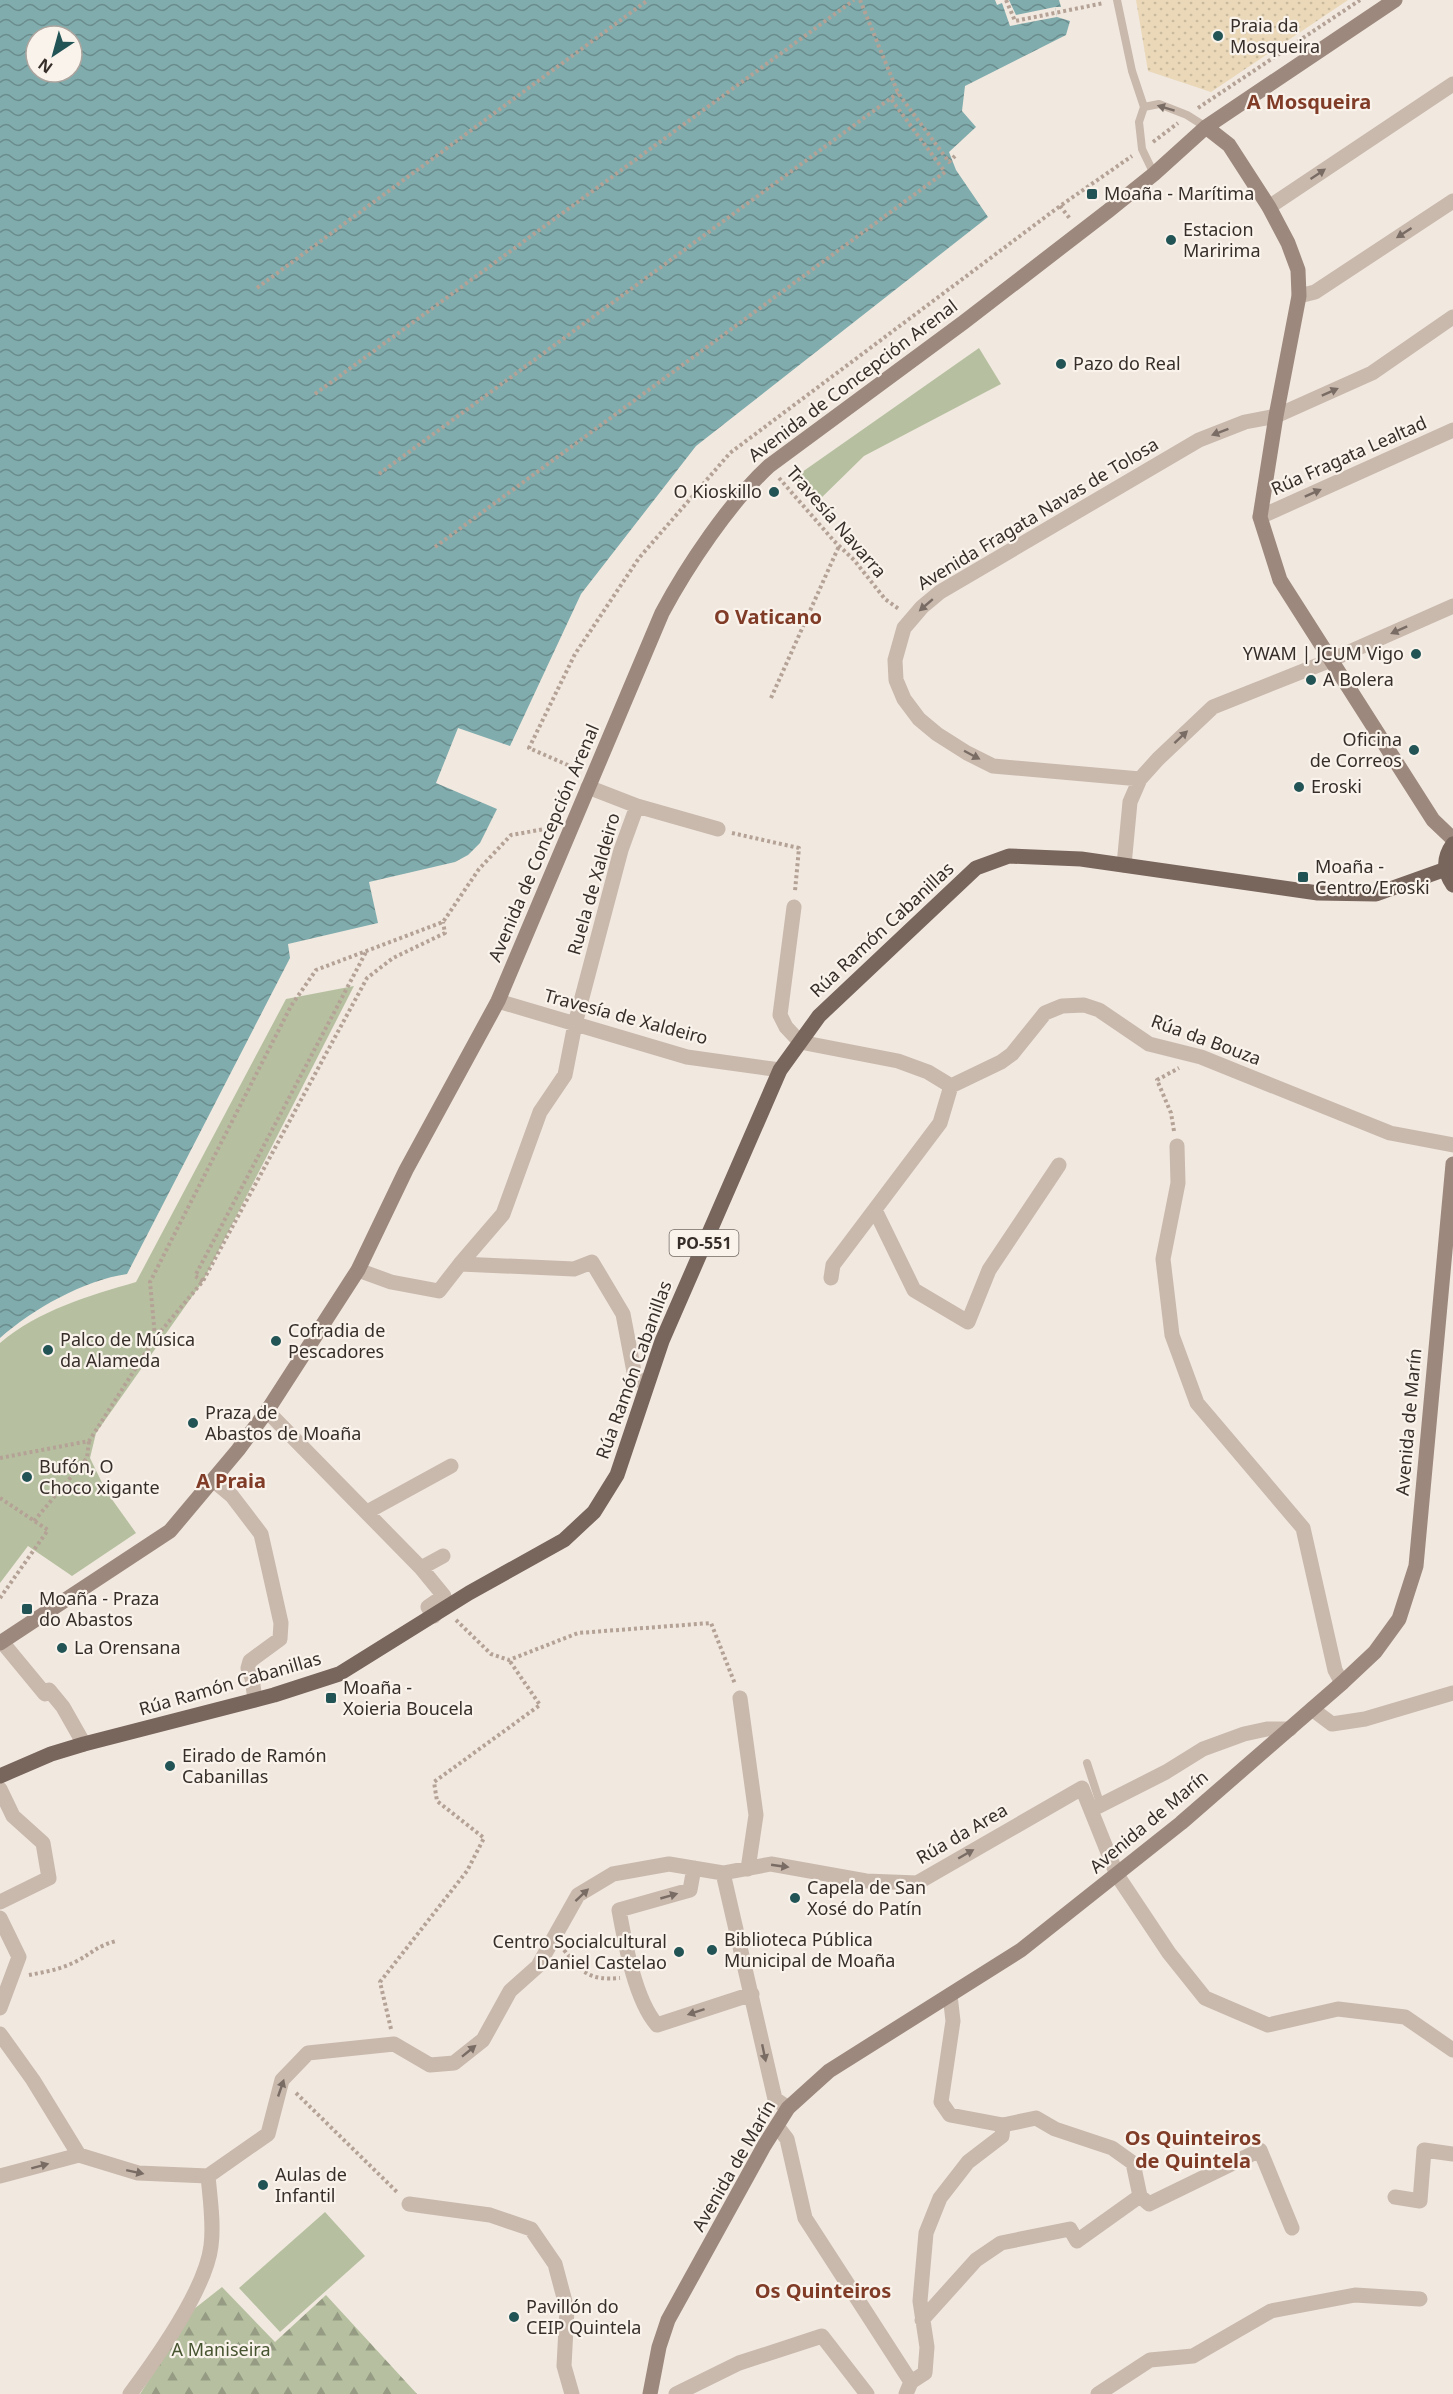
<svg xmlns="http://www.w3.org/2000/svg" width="1453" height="2394" font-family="'Noto Sans',sans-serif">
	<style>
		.forest { fill: url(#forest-firs) }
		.sand { fill: url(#sand-dots) }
		.park { fill: #b6c0a0 }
		.water { fill: url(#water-waves); fill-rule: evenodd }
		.pier { fill: #f1e8df }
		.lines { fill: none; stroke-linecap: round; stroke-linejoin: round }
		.path { stroke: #b5a296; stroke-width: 4; stroke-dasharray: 3 3; stroke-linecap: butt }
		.lane { stroke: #c9b8ac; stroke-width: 8 }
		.street { stroke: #c9b8ac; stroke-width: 15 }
		.secondary { stroke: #9d887d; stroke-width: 15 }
		.primary { stroke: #78655c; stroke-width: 15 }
		.oneway { fill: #796c64 }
		.poi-dot { fill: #225456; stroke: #f9f3ec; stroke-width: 2 }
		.labels { text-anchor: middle; stroke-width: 4.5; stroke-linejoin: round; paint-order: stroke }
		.shield { fill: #f9f3ec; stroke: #716964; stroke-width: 1.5 }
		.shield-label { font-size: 16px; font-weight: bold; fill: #372e2a }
		.poi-label { font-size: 18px; fill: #372e2a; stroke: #f9f3ec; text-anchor: start }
		.street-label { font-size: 18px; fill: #372e2a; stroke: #f9f3ec }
		.park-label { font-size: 18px; fill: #475430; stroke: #f9f3ec }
		.neighbourhood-label { font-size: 20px; font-weight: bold; fill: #813c28; stroke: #f9f3ec }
	</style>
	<defs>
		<pattern id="forest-firs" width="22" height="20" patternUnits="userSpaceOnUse" patternTransform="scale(1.5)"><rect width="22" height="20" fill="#b6c0a0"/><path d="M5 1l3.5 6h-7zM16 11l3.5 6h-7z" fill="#959c83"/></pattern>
		<pattern id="sand-dots" width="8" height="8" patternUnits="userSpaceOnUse" patternTransform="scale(1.5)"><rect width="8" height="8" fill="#ead8b8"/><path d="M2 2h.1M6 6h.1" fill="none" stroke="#c9ba9e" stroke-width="1.8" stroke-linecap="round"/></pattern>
		<pattern id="water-waves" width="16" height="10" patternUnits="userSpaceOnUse" patternTransform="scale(1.5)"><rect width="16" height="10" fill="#80acad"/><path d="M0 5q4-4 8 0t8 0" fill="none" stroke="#6a8c8d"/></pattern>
	</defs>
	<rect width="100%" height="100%" fill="#f1e8df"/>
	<path class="forest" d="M222,2287l53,55 51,-47 91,99h-277l54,-85z"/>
	<path class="sand" d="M1136,0h212l-137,92 -63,-21z"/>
	<path class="park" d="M979,348l22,36 -137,72 -49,48 -20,-27z
		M354,986l-151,295 -107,152 -6,25 16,33 30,42 -64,43 -44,-30 -28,37v-240c39,-33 88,-47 136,-61l150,-283z
		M325,2212l40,44 -85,76 -41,-44z"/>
	<path class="water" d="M0,0h1059l2,7h-6l2,10 13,4 -4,14 -101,51 -3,25 14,16 -27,25 7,18 32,47 -292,229 -115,148 -71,152 -52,-18 -22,55 61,26 -17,34 -12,12 -13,7 -86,20 9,41 -90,21 2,14 -163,316c-43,6 -94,35 -127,64zM36,36h36v36h-36z"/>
	<path class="pier" d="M995,0h14l7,15 39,-8 2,10 -47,9 -8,-23 -5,2z"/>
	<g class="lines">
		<path class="path" d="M860,0l38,93 51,69 6,-6
			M1006,0l9,21 89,-18
			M1198,108l162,-108
			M1153,142l25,-19
			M1060,206l11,14
			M257,288l391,-288
			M315,394l539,-394
			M379,474l519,-381
			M779,478l55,63 20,19 31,39 14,10
			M435,547l510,-375 -54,-73
			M771,698l68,-152
			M579,770l-50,-22 46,-94 64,-96 91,-105 330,-247 72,-50
			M732,833l67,15 -4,43
			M1174,1131l-3,-18 -14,-33 22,-12
			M203,1281l-8,-5 171,-324
			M155,1337l-5,-55 141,-276 25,-36 127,-48 36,-53 32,-34 34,-6
			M0,1458l89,-17 66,-103 48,-57 164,-303 26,-20 52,-25 -2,-11
			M0,1498l48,32 -48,68
			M34,1521l53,-63 2,-17
			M456,1620l35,34 18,6 69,-27 133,-10 24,61
			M564,1950c18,22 25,31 56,28
			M29,1975c16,-3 33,-6 48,-14 15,-8 20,-15 39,-20
			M391,2029l-11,-47 87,-111 17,-33 -47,-37 -3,-19 106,-77 -31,-45
			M296,2093l102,100"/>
		<path class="lane" d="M1117,0l15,71 12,36 -5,15 3,27 12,25
			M1144,107l15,-3 28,11 19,12
			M1087,1763l14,43"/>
		<path class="street" d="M1269,207l184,-123
			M1299,296l16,-4 138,-91
			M1260,517l193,-87
			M1140,779l-147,-13 -26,-13 -30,-19 -18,-15 -15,-20 -8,-19 -1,-20 9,-32 18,-21 18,-15 259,-152 46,-18 31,-6 96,-43 81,-56
			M637,806l81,23
			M1124,865l6,-63 10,-23 18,-20 55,-52 118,-47 122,-54
			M794,907l-14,108 6,12 14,15 98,19 30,11 23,14
			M498,1001l189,56 93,13
			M951,1086l50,-24 11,-8 33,-41 17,-7 22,-1 15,5 50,34 52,13 189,76 63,12
			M1177,1146l1,37 -15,76 9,76 25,68 106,125 32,142 7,13
			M875,1210l39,80 54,32 21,-52 70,-105
			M460,1264l43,-50 37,-102 25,-37 10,-51 46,-174 16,-44 -49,-19
			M358,1270l33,12 48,9 21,-27 114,5 18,-7 31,52 12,63 11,7
			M831,1278l2,-13 107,-142 11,-37
			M267,1411l154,157 23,28 -16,11 6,9
			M213,1480l19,16 29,38 20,89 -1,16 -30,22 -2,7 4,10 3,22
			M367,1512l84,-46
			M421,1568l22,-12
			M2,1642l43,52 4,-4 14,17 21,37
			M740,1698l16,117 -8,54
			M1312,1709l20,15 33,-5 88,-26
			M0,1789l13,27 30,27 6,35 -49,24
			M1091,1810l75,-38 37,-23 41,-15 23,-5h23
			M694,1868l-4,22 -71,20c6,33 16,90 38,115l95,-31
			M723,1873l52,226 13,9
			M0,1918l19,39 -19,51
			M0,2034l33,46 46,75
			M1003,2125l33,-7 19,11 57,19 21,15 7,33 9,8 111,-54 32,78
			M777,2126l10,13 18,79 106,164 -5,12
			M79,2155l59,18 70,3 60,-42 14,-54 26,-27 86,-9 36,21 24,-2 29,-23 27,-49 28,-25 40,-71 35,-21 56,-10 54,9 48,-9 95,17 51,2 165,-95 35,87 52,78 36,45 63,27 70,-16 67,8 48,33
			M0,2176l79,-21
			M1395,2197l25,4 4,-51 29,4
			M409,2204l81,11 41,14 24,35 12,45 -3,57 8,28
			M922,2320l54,-60 25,-17 69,-14 7,12 63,-45
			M911,2382l14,-9 2,-26 -7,-46 6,-68 14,-35 28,-36 34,-26 1,-11 -53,-10 -9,-13 12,-81 -3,-26
			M130,2394c26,-35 76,-106 81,-148 3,-22 -1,-48 -3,-70
			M676,2394l63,-31 83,-27 45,58
			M1098,2394l52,-34 43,-4 78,-45 84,-16 65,4"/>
		<path class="secondary" d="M1206,127l23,18 40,62 19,36 10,27 1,26 -23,120 -16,101 20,63 153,240 20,19
			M0,1643l170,-112 68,-81 29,-39 91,-141 48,-100 92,-169 164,-388c25,-47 68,-111 107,-147l195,-144 144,-111 46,-37 52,-47 189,-127
			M650,2394l9,-47 9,-27 96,-174 24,-38 41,-37 192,-121 160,-127 161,-140 33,-31 24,-33 17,-53 37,-402"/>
		<path class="primary" d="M1453,844c-10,14 -9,28 0,41
			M0,1776l51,-22 33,-10 190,-49 65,-21 130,-81 95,-53 30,-28 23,-37 45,-134 118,-271 39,-54 157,-148 33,-12 72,3 237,34 58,1 70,-25"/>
	</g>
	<defs><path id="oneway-solid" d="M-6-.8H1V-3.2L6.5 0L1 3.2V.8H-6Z" transform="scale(1.5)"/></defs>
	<g class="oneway">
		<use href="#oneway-solid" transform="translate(1166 108) rotate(-163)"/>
		<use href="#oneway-solid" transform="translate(1318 174) rotate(-34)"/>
		<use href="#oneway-solid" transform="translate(1404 233) rotate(147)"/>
		<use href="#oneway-solid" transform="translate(1330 392) rotate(-24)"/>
		<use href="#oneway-solid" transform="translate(1220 432) rotate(159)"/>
		<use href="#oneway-solid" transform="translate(1313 493) rotate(-24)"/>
		<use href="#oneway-solid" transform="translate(926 605) rotate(139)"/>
		<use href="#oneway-solid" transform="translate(1399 630) rotate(156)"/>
		<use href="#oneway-solid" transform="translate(1181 737) rotate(-43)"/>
		<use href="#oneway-solid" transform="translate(972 755) rotate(28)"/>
		<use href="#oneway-solid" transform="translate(966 1854) rotate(-30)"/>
		<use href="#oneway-solid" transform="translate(780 1866) rotate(8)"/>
		<use href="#oneway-solid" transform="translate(582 1895) rotate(-43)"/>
		<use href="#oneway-solid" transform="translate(669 1896) rotate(-16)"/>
		<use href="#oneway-solid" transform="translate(696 2012) rotate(162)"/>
		<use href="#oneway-solid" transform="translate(469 2051) rotate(-39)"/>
		<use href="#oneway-solid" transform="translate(764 2053) rotate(78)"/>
		<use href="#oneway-solid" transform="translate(281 2088) rotate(-71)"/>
		<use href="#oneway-solid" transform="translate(40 2166) rotate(-15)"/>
		<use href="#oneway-solid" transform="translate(135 2172) rotate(12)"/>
	</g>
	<g class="poi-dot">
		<circle cx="1218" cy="36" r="6"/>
		<rect x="1086" y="188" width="12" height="12" rx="3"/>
		<circle cx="1171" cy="240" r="6"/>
		<circle cx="1061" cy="364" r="6"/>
		<circle cx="774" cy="492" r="6"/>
		<circle cx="1416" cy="654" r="6"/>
		<circle cx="1311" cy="680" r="6"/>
		<circle cx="1414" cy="750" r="6"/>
		<circle cx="1299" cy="787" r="6"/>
		<rect x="1297" y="871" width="12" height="12" rx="3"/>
		<circle cx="276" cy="1341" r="6"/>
		<circle cx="48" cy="1350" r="6"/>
		<circle cx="193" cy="1423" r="6"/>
		<circle cx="27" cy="1477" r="6"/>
		<rect x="21" y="1603" width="12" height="12" rx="3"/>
		<circle cx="62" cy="1648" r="6"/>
		<rect x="325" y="1692" width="12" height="12" rx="3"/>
		<circle cx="170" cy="1766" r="6"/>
		<circle cx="795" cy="1898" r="6"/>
		<circle cx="712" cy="1950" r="6"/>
		<circle cx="679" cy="1952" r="6"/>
		<circle cx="263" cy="2185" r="6"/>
		<circle cx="514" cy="2317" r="6"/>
	</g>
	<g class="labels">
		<rect class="shield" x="669.5" y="1230" width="69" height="26" rx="4.5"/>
		<g class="shield-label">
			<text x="704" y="1249">PO-551</text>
		</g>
		<g class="poi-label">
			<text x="1230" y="32">Praia da<tspan x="1230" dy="21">Mosqueira</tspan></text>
			<text x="1104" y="200">Moaña - Marítima</text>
			<text x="1183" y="236">Estacion<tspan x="1183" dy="21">Maririma</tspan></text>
			<text x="1073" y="370">Pazo do Real</text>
			<text x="762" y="498" text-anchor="end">O Kioskillo</text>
			<text x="1404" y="660" text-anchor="end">YWAM | JCUM Vigo</text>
			<text x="1323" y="686">A Bolera</text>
			<text x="1402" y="746" text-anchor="end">Oficina<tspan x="1402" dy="21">de Correos</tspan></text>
			<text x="1311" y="793">Eroski</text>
			<text x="1315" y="873">Moaña -<tspan x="1315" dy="21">Centro/Eroski</tspan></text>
			<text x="288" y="1337">Cofradia de<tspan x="288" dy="21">Pescadores</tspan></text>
			<text x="60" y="1346">Palco de Música<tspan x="60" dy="21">da Alameda</tspan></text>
			<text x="205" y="1419">Praza de<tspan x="205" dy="21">Abastos de Moaña</tspan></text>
			<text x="39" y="1473">Bufón, O<tspan x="39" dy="21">Choco xigante</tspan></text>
			<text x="39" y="1605">Moaña - Praza<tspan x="39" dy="21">do Abastos</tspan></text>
			<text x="74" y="1654">La Orensana</text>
			<text x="343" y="1694">Moaña -<tspan x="343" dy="21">Xoieria Boucela</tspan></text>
			<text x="182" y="1762">Eirado de Ramón<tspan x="182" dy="21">Cabanillas</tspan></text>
			<text x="807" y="1894">Capela de San<tspan x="807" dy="21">Xosé do Patín</tspan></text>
			<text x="724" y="1946">Biblioteca Pública<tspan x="724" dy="21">Municipal de Moaña</tspan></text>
			<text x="667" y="1948" text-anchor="end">Centro Socialcultural<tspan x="667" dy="21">Daniel Castelao</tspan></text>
			<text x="275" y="2181">Aulas de<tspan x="275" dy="21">Infantil</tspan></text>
			<text x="526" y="2313">Pavillón do<tspan x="526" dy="21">CEIP Quintela</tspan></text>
		</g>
		<g class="street-label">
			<text transform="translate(853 381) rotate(-37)" y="6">Avenida de Concepción Arenal</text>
			<text transform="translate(1349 456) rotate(-24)" y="6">Rúa Fragata Lealtad</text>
			<text transform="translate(1038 514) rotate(-31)" y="6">Avenida Fragata Navas de Tolosa</text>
			<text transform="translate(836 522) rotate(49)" y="6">Travesía Navarra</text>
			<text transform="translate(544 843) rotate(-67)" y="6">Avenida de Concepción Arenal</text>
			<text transform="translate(594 884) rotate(-74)" y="6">Ruela de Xaldeiro</text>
			<text transform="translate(882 930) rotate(-43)" y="6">Rúa Ramón Cabanillas</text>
			<text transform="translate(626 1017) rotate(15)" y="6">Travesía de Xaldeiro</text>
			<text transform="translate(1206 1040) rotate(20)" y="6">Rúa da Bouza</text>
			<text transform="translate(634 1370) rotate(-70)" y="6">Rúa Ramón Cabanillas</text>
			<text transform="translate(1409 1422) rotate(-85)" y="6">Avenida de Marín</text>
			<text transform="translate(230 1684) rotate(-16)" y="6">Rúa Ramón Cabanillas</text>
			<text transform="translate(1149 1822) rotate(-40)" y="6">Avenida de Marín</text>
			<text transform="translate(962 1834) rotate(-30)" y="6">Rúa da Area</text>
			<text transform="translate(734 2166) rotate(-60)" y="6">Avenida de Marín</text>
		</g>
		<g class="park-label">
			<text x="221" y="2356">A Maniseira</text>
		</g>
		<g class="neighbourhood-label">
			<text x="1309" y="109">A Mosqueira</text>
			<text x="768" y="624">O Vaticano</text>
			<text x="231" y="1488">A Praia</text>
			<text x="1193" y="2145">Os Quinteiros<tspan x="1193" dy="23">de Quintela</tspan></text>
			<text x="823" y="2298">Os Quinteiros</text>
		</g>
	</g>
	<g transform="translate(54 54) rotate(216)"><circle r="28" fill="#f9f3ec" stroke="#aba49e" stroke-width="1.5"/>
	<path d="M0-4.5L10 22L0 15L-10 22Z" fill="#225456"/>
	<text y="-9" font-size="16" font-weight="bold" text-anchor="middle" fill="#372e2a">N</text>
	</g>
</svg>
